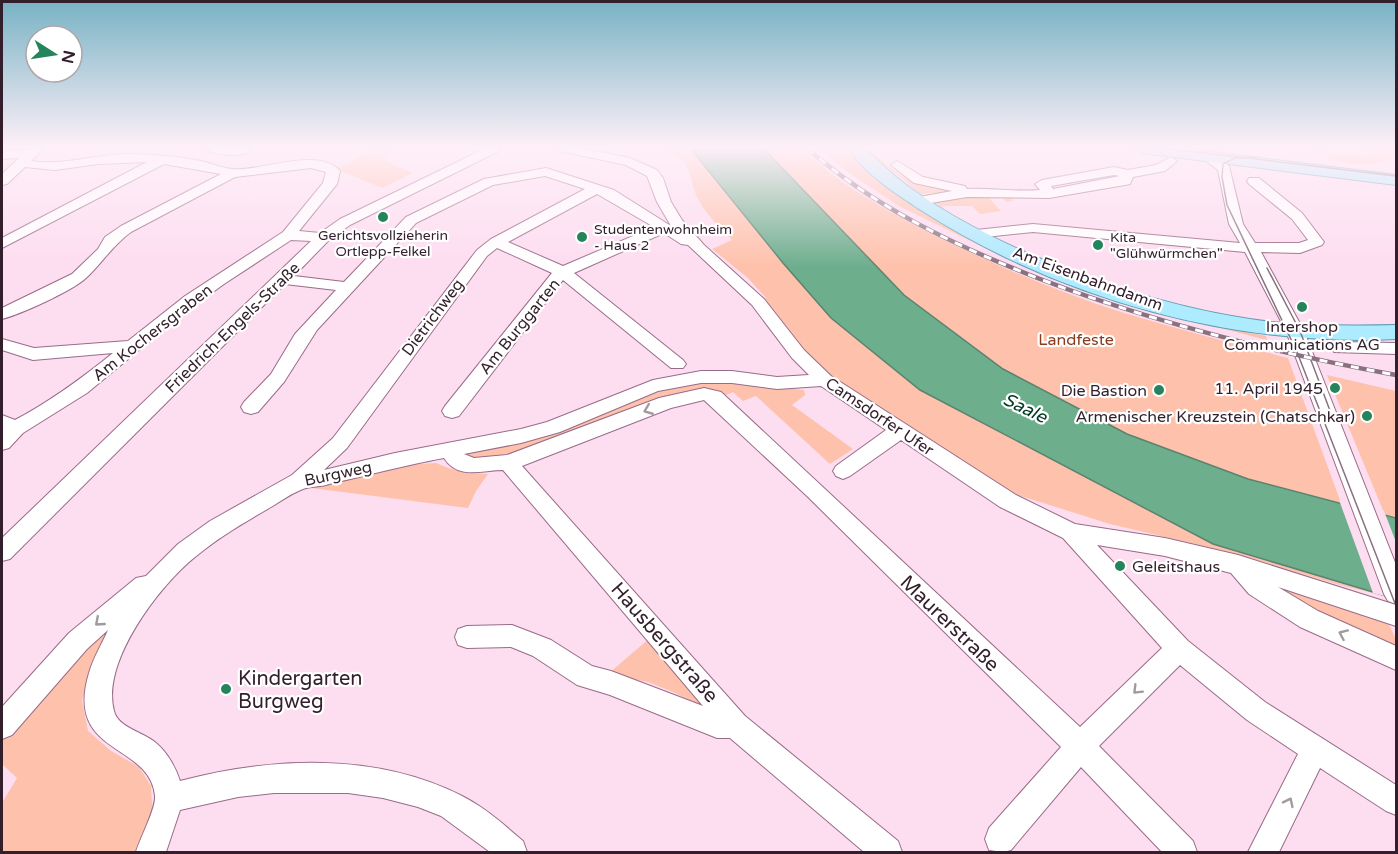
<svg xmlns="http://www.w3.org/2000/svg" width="1398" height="854" font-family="'Varela Round',sans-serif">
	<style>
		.green { fill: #fec1ab }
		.water { fill: #6dae8d; stroke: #5b8370; stroke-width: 1.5 }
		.pier { fill: #fdddf0 }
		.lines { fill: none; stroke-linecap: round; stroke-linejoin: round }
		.minor-casing { stroke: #996b88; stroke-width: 2 }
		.major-casing { stroke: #5f9bb4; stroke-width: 2 }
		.minor { fill: #fff; fill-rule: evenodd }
		.major { fill: #adebfe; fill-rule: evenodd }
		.tram { stroke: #897180; stroke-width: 1.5 }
		.rail-casing { stroke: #897180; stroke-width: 4.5 }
		.rail { stroke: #fff; stroke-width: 3; stroke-dasharray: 8; stroke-linecap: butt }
		.oneway { stroke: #a39aa0 }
		.poi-dot { fill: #25845c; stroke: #fff; stroke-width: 2 }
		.labels { text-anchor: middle; stroke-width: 4.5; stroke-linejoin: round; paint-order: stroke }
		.far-poi-label { font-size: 14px; fill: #321f2b; stroke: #fff; text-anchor: start }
		.street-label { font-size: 16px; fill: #321f2b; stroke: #fff }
		.poi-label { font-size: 16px; fill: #321f2b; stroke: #fff; text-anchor: end }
		.park-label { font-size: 16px; fill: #893c1e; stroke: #fff }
		.water-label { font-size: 18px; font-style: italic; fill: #003822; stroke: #fff }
		.near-street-label { font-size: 20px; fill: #321f2b; stroke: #fff }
		.near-poi-label { font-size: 20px; fill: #321f2b; stroke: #fff; text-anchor: start }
	</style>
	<rect width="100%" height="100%" fill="#fdddf0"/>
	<path class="green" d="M368,148h18l9,5 -12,7 30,13 -31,15 -46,-19 35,-18z
		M665,148h25l22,29 208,213 293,154 160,49 -37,-9 -107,-32 -119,-28 -89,-28 -35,-16 -156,-104 -26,-25 -41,-51 3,-2 -18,-20 -36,-29 20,-9c-12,-13 -26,-25 -34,-41 -8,-15 -7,-43 -29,-46z
		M763,148h40c30,32 70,54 108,75 67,35 138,66 210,89 55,17 112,31 167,46l53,145 -93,-24 -121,-45 -124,-65 -99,-74z
		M818,148h22l42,33 98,58 232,86 54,11 1,4 -93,-24 -183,-65 -92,-45 -50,-33z
		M863,148h5c36,33 42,35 90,43l-37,3z
		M1365,148h27l4,8c-11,13 -73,8 -81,-5l55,6z
		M968,195l44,1 1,5 -7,1 -4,-4 -12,1 11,12 -21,3 -8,-8h-30l2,3 -9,-7z
		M1327,375l69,16v127l-11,-3z
		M725,381l79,9 1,5 -13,10 61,44 -23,15 -74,-68 -13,5 -10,-9 -9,4 -21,-4 -174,59 -58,8 -6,-3v-3l127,-35 86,-34z
		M436,463c17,8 33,10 52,11l-12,17 -8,17 -157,-20 78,-22z
		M1261,579l126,41 9,20v14l-85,-38z
		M131,600l-34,59 -15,41 6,31 23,20 28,16 12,19 2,37 -10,29h-141v-49l15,-25 -15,-14v-32l82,-90z
		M651,637l61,75 -39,-20 -25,-10 -41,-7z"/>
	<path class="water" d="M690,148h73l141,147 99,74 124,65 121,45 148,39v81l-183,-55 -293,-154 -89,-72 -48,-55z"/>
	<path class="pier" d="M1339,500l45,11 12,31v57l-23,-6z"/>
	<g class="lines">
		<defs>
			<path id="minor" d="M31,148h13l-13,13c31,5 62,-6 92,-7 26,0 52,2 78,7 10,2 21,7 31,8 29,3 86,-23 108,2l-3,13 -38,47 21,2 20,-14 146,-71h15l-2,3 -149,74 -22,16 -34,35 50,6 62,-65 78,-38 62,-11 68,22 57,36 -14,-24 -10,-26 -21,-11 -66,-14 -2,-3h23l49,10 27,12 6,8 8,24 11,18 22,25 60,54 40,51 27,26 185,119 59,29 90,14 73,17 158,50v21l-118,-39 40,24 78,35v24l-96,-43 -51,-33 -18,-21 -66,-17 -68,-11 91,96 77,61 131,83v30l-10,-4 -66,-43 -41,84h-31l50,-98 -51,-34 -67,-55 -81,81 94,95 4,11h-35l-81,-85 -70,83 -8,2 -14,-2 -4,-11 4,-11 72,-81 -254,-251 -103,-96 -33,8 -149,58 223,250 153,125 4,11h-38l-134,-114h-13l-107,-43 -33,-10 -44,-29 -22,-9 -44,1 -9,-3 -3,-8 3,-8 9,-3 45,-1 39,15 41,26 19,5 92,35 -200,-236c-22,0 -45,10 -59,-12 -38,7 -76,17 -115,26 -8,3 -18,2 -26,5 -11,4 -22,12 -32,18 -26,15 -52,30 -76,50 -36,29 -94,105 -81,154 4,17 30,21 42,32 11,9 20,25 24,38 90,-24 196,-29 282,15 20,10 38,25 55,40l6,5 4,11h-37l-49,-36 -23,-9 -35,-9 -35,-5h-74l-36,4 -58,13 -14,42h-30c4,-14 20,-43 19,-56 -5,-54 -91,-40 -66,-123 4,-15 13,-29 19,-43l-21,19 -75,86 -10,4v-32l67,-74 67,-55 10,-2 32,-32 32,-23 82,-46 41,-37 144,-188 14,-11 94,-50 -40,-13 -52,9 -77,38 -99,107 -33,52 -26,30 -7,2 -7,-2 -3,-5 3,-5 27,-28 24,-40 41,-44 -51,-6 -275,275 -8,2v-23l309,-297 -20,-1 -67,44 -40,29 -97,80 -64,40 -14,15 -7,2v-35l13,5c36,-19 67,-42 98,-67l-80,7 -31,-10v-11l32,9 94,-7 57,-45 98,-64 40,-49 3,-11 -15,-4 -76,9 -104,55c-18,13 -29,31 -45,46 -14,13 -65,36 -84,41v-11l70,-34 26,-25 7,-12 16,-11 100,-52 -57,-10 -162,84v-10l145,-76 -49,2 -43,6 -30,-3 -18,17 -5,1v-11l17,-16 -17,1v-8l26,-1zM597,194l57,33 -91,39 -55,-24zM664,233l17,11 7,1 64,60 40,53 17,17 -32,2 -45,-6h-31l-48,9 -106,42 -26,7 -126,24 -71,17 23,-22 140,-192 10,-8 55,25 -107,133 -3,5 3,5 7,2 7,-2 104,-136 108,88h12l3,-4 -3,-4 -109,-87zM701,383h31l45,6 44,-3 65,44 -50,36 -3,5 3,5 7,3 7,-3 51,-36 99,67 63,31 99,110 -82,79 -359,-335 -17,-4 -45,10 -152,57 -33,3 -10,-4 57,-11 39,-11 98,-41z
				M204,148h42l4,3c-8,7 -38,4 -46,-3z
				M1172,148h19l24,6 14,12 14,58 12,19h44l9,-3 -16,-21 -43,-35 -2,-3 2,-3h10l43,35 22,29 -2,3 -22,8 -39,-1 43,79 92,234v39l-8,-3 -4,-7 -98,-263 -41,-79 -212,-20 -57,6 -7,-4 7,-4 57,-6 207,19 -11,-19 -11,-54 -13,-10 -31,-9z
				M1171,157l6,4 -12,10 -32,6 -3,7 -5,1 -76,13 -82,-1 -48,8 -7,-4 2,-3 38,-7 -38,-8 -23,-18 6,-4 26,16 42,9 2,3c24,-1 48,3 73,1l-5,-6 7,-4 72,-13 14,3 28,-5zM1114,175l6,1 -67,13 -2,-3z
				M1340,342l56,1v11l-62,-2 -3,-4 3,-4z"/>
			<path id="major" d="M847,148h17c14,12 26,25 41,36 94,70 252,125 368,138 41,4 82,4 123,3v14c-161,8 -332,-39 -469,-125 -28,-18 -60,-38 -80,-66z
				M1134,148h45l217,27v10l-254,-32z"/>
		</defs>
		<use href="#minor" class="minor-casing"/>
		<use href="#major" class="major-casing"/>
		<use href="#minor" class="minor"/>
		<use href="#major" class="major"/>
		<path class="tram" d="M1163,148l233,28
			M1257,157l-22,1 -12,6 -1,13 5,28 70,147 99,254
			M1267,268l33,63 32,85"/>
		<defs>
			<path id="rail" d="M807,148c68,60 149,98 233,131 115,44 235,74 356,96"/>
		</defs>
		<use href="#rail" class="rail-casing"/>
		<use href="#rail" class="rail"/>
	</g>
	<defs><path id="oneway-chevron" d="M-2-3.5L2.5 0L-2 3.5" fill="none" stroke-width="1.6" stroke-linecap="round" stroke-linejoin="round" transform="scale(1.5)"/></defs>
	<g class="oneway">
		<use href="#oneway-chevron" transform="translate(648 410) rotate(158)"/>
		<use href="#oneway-chevron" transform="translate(99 622) rotate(139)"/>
		<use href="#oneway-chevron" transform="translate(1343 634) rotate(-156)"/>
		<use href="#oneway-chevron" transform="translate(1137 690) rotate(135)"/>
		<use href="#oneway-chevron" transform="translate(1289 802) rotate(-64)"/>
	</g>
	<linearGradient id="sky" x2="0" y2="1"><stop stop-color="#77b2c4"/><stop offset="0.55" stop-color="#fef0f8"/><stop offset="1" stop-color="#fef0f8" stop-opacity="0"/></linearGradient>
	<rect width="1398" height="267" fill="url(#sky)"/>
	<g class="poi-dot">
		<circle cx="383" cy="217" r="6"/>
		<circle cx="582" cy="237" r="6"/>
		<circle cx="1098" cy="245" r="6"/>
		<circle cx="1302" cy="307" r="6"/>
		<circle cx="1335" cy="388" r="6"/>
		<circle cx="1159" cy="390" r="6"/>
		<circle cx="1367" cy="416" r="6"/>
		<circle cx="1120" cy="566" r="6"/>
		<circle cx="226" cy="689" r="6"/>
	</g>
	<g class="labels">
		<g class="far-poi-label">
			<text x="594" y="234">Studentenwohnheim<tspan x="594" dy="16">- Haus 2</tspan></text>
			<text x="383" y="240" text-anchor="middle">Gerichtsvollzieherin<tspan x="383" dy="16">Ortlepp-Felkel</tspan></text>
			<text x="1110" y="242">Kita<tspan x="1110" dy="16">"Glühwürmchen"</tspan></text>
		</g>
		<g class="street-label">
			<text transform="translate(1088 278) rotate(20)" y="6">Am Eisenbahndamm</text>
			<text transform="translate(432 317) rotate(-53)" y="6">Dietrichweg</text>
			<text transform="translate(519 326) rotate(-51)" y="6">Am Burggarten</text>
			<text transform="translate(232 327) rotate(-44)" y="6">Friedrich-Engels-Straße</text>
			<text transform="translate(152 332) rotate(-38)" y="6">Am Kochersgraben</text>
			<text transform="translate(880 416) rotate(34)" y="6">Camsdorfer Ufer</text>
			<text transform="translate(338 473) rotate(-12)" y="6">Burgweg</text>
		</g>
		<g class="poi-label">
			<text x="1302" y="332" text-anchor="middle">Intershop<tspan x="1302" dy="18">Communications AG</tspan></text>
			<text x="1323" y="394">11. April 1945</text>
			<text x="1147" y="396">Die Bastion</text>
			<text x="1355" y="422">Armenischer Kreuzstein (Chatschkar)</text>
			<text x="1132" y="572" text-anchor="start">Geleitshaus</text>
		</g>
		<g class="park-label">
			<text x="1076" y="345">Landfeste</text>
		</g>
		<g class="water-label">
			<text transform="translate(1025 408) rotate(26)" y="6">Saale</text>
		</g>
		<g class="near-street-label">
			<text transform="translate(950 623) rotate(44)" y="7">Maurerstraße</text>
			<text transform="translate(665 642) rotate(49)" y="7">Hausbergstraße</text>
		</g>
		<g class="near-poi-label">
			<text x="238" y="685">Kindergarten<tspan x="238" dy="23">Burgweg</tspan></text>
		</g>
	</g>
	<rect width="1398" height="854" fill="none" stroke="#321f2b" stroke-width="6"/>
	<g transform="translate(54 54) rotate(102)"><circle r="28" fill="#ffffff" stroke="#ada5aa" stroke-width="1.5"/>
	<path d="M0-4.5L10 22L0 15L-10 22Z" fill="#25845c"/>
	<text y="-9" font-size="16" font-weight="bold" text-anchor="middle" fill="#321f2b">N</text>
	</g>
</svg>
